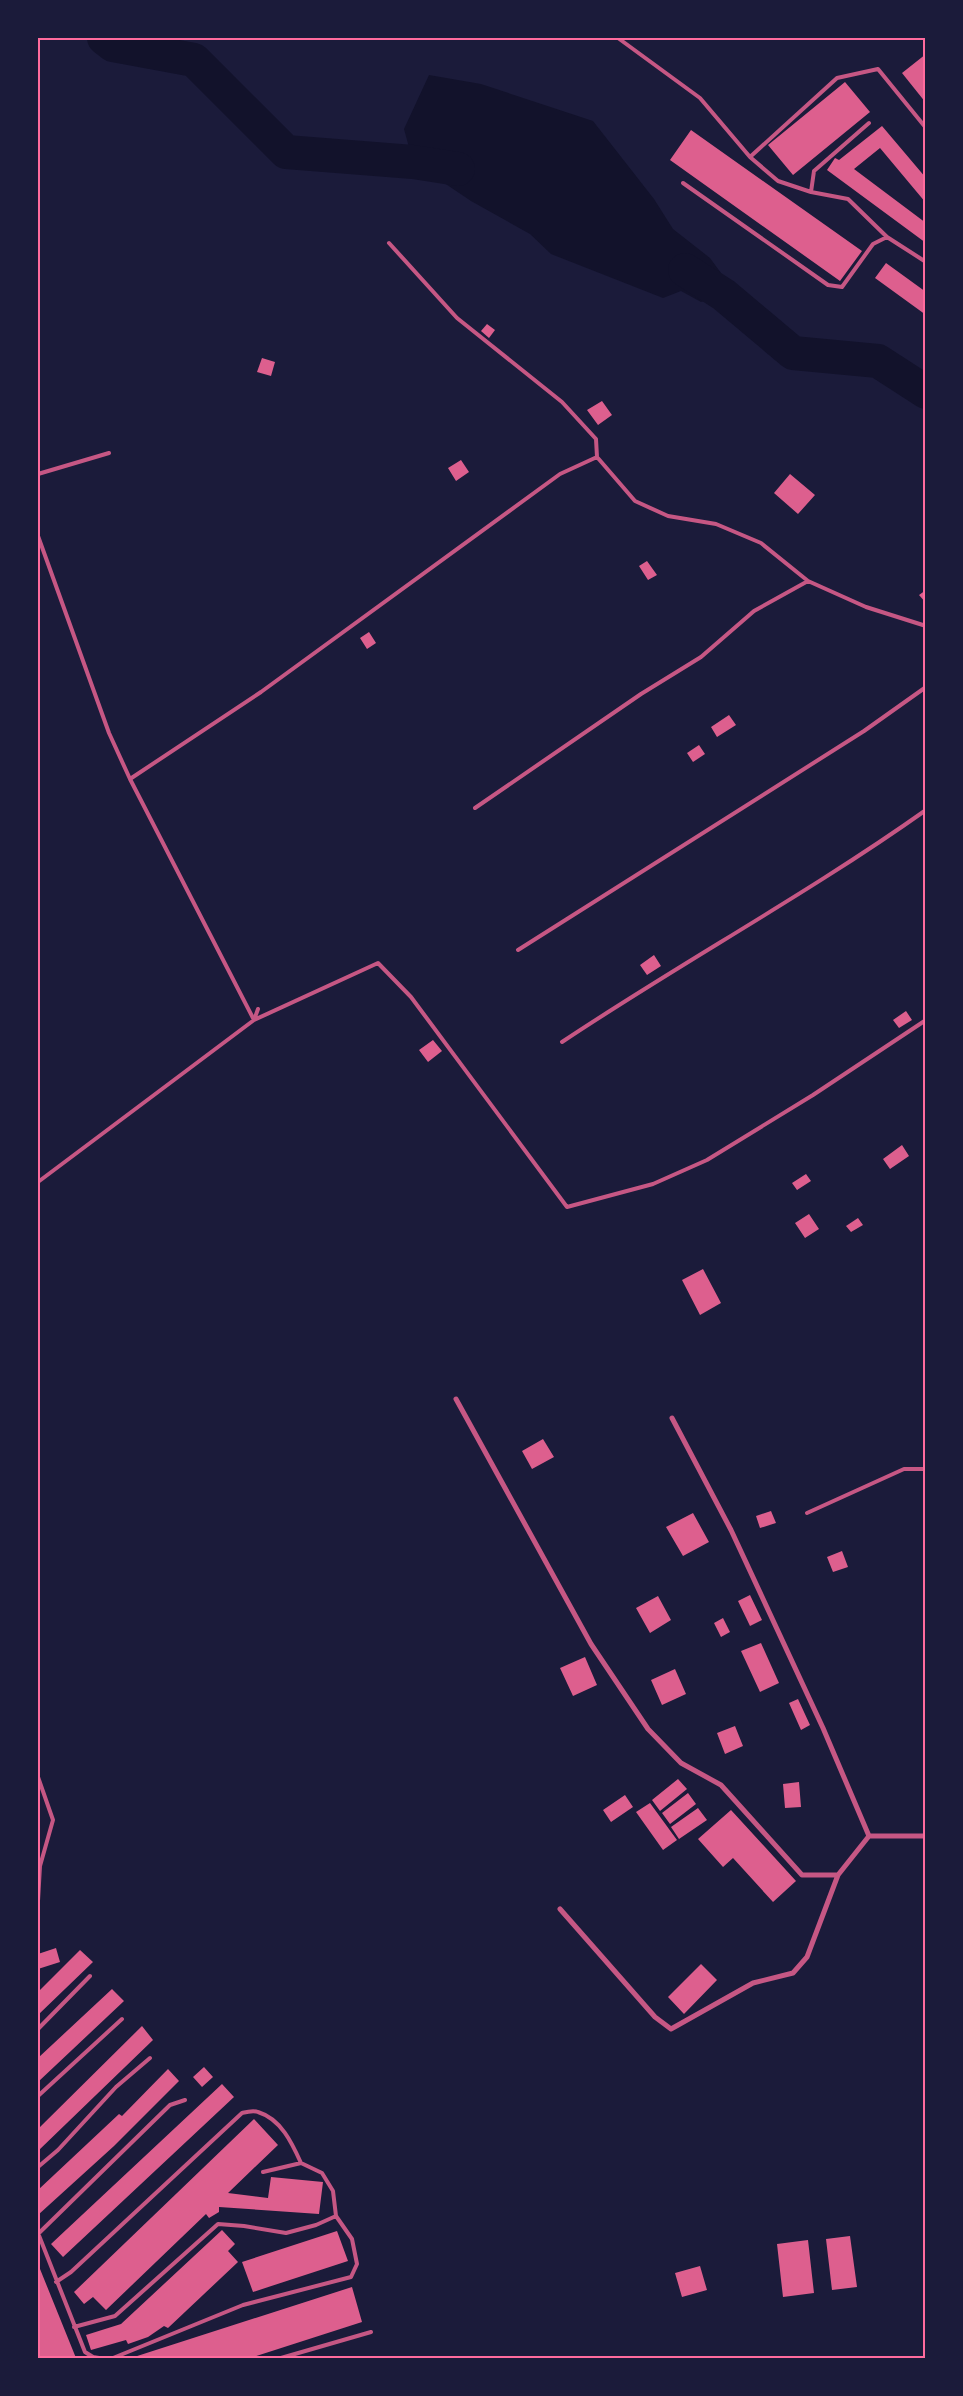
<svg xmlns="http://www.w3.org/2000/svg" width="963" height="2396" font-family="Overpass,sans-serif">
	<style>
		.water { fill: #12122b }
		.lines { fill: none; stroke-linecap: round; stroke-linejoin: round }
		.river { stroke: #12122b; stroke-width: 34 }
		.building { fill: #dd5f8e }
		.service { stroke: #c65784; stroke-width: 4 }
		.minor { stroke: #c65784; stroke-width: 5 }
		.neatline { fill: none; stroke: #ff6b9d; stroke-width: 2 }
	</style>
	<rect width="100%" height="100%" fill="#1b1b3a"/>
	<path class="water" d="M429,75l52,9 112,37 61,78 19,30 37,29 11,15 3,22 -23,7 -20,-11 -18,7 -112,-44 -21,-20 -59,-33 -58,-39 -9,-33z"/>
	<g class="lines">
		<path class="river" d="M104,38l9,7 81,15 92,92 127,10 45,7
			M685,270l39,25 69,58 85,8 48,31"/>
	</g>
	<path class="building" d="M926,54v49l-24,-30z
		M845,82l25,30 -77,63 -25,-30z
		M882,126l44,52v25l-46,-55 -26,21 72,54v20l-99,-73 8,-12 4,2z
		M691,130l171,121 -22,30 -170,-121z
		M886,263l40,29v23l-51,-37z
		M487,324l8,6 -6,8 -8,-7z
		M262,358l13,4 -4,14 -14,-4z
		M602,401l10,14 -14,10 -11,-15z
		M461,460l8,12 -13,9 -8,-13z
		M790,474l25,21 -17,19 -24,-21z
		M647,561l10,14 -9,5 -9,-14z
		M926,590v13l-7,-8z
		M369,632l7,11 -9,6 -7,-11z
		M729,715l7,10 -19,12 -6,-10z
		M699,745l6,9 -12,8 -6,-9z
		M654,955l7,11 -14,9 -7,-10z
		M906,1011l6,9 -13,8 -6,-8z
		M433,1040l9,11 -14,11 -9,-12z
		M902,1145l7,11 -19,13 -7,-10z
		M806,1174l5,7 -14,9 -5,-7z
		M809,1214l10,15 -14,9 -10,-15z
		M858,1218l5,7 -12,7 -5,-6z
		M703,1269l18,34 -21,12 -18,-35z
		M543,1439l11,18 -22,12 -10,-18z
		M771,1511l5,12 -16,5 -4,-12z
		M693,1513l16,29 -26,14 -17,-29z
		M842,1551l6,16 -15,5 -6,-15z
		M750,1595l12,25 -12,6 -12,-25z
		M658,1596l13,24 -21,13 -14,-25z
		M723,1618l7,14 -9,5 -7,-14z
		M761,1643l18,40 -19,9 -19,-41z
		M585,1657l12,28 -24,11 -13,-28z
		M675,1669l11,25 -24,11 -11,-25z
		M798,1699l12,26 -9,5 -12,-27z
		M735,1726l8,20 -18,8 -8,-21z
		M678,1779l9,10 -27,22 -8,-11z
		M799,1782l2,25 -16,1 -2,-24z
		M688,1793l8,11 -26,20 -8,-11z
		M625,1795l8,12 -22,15 -8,-12z
		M650,1803l27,37 -14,10 -27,-38z
		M698,1808l9,12 -28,19 -8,-12z
		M731,1810l65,71 -23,21 -40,-44 -10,9 -25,-28z
		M56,1948l4,14 -22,7v-15z
		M80,1950l13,12 -55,53v-23z
		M701,1964l16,16 -33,34 -16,-17z
		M112,1989l12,12 -86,81v-24z
		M142,2026l11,14 -115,111v-22z
		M204,2067l9,10 -11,10 -9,-10z
		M168,2069l11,12 -65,65 -76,69v-25l81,-76 3,2z
		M222,2084l12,13 -171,160 -12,-13z
		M254,2119l24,26 -50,48 40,5 3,-21 52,5 -4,32 -100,-7v5l-10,6 -3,-4 -100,96 -13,-13 -9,7 -10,-12z
		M222,2230l13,14 -7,7 10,11 -70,66 -4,-2 -16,11 -20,7 -2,-4 -35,10 -5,-15 35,-11z
		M337,2231l11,30 -95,31 -11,-30z
		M850,2236l7,51 -25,3 -6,-51z
		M808,2240l6,53 -31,4 -6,-53z
		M38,2264l38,94h-38z
		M700,2266l7,24 -25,7 -7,-24z
		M352,2287l10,35 -112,36h-119z"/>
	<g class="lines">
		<path class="service" d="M618,38l82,60 50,59 28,24 33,11 37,7 39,38 39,25
			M750,157l87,-79 41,-9 48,59
			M683,183l145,102 14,2 31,-43 14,-7
			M811,192l3,-21 55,-48
			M389,243l68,75 105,84 34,37 1,18 38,44 33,15 48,8 45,19 47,38 58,26 60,19
			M38,474l71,-21
			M38,536l71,197 21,46 124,241 4,-11
			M130,779l131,-87 299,-218 37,-17
			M475,808l166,-114 60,-37 53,-46 54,-30
			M518,950l346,-219 62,-44
			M562,1042c120,-80 247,-149 364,-232
			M38,1182l216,-162 124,-57 33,34 156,210 86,-23 54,-24 106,-65 113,-75
			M807,1513l97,-44h22
			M38,1777l15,43 -13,46 -2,35
			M38,2029l52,-53
			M38,2096l84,-77
			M38,2167l20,-17 58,-63 34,-29
			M38,2233l47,119 8,5 6,1
			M38,2234l132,-129 15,-5
			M56,2282l15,-10 171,-159c4,-1 11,-3 16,-1 23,7 34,31 43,51
			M74,2327l41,-11 103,-92 26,2 42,7 30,-8 20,-9
			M113,2358l130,-53 108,-28 6,-13 -5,-25 -16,-23 -3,-25 -11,-18 -21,-10 -38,9
			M281,2358l90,-26"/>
		<path class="minor" d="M456,1399l135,245 57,85 33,34 40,22 81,90h36
			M672,1418l59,112 92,198 46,108
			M560,1909l95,108 16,12 82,-46 40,-10 14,-16 31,-82 31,-39h57"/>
	</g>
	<rect width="963" height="2396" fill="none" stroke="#1b1b3a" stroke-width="78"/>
	<rect x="39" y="39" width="885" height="2318" class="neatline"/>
</svg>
